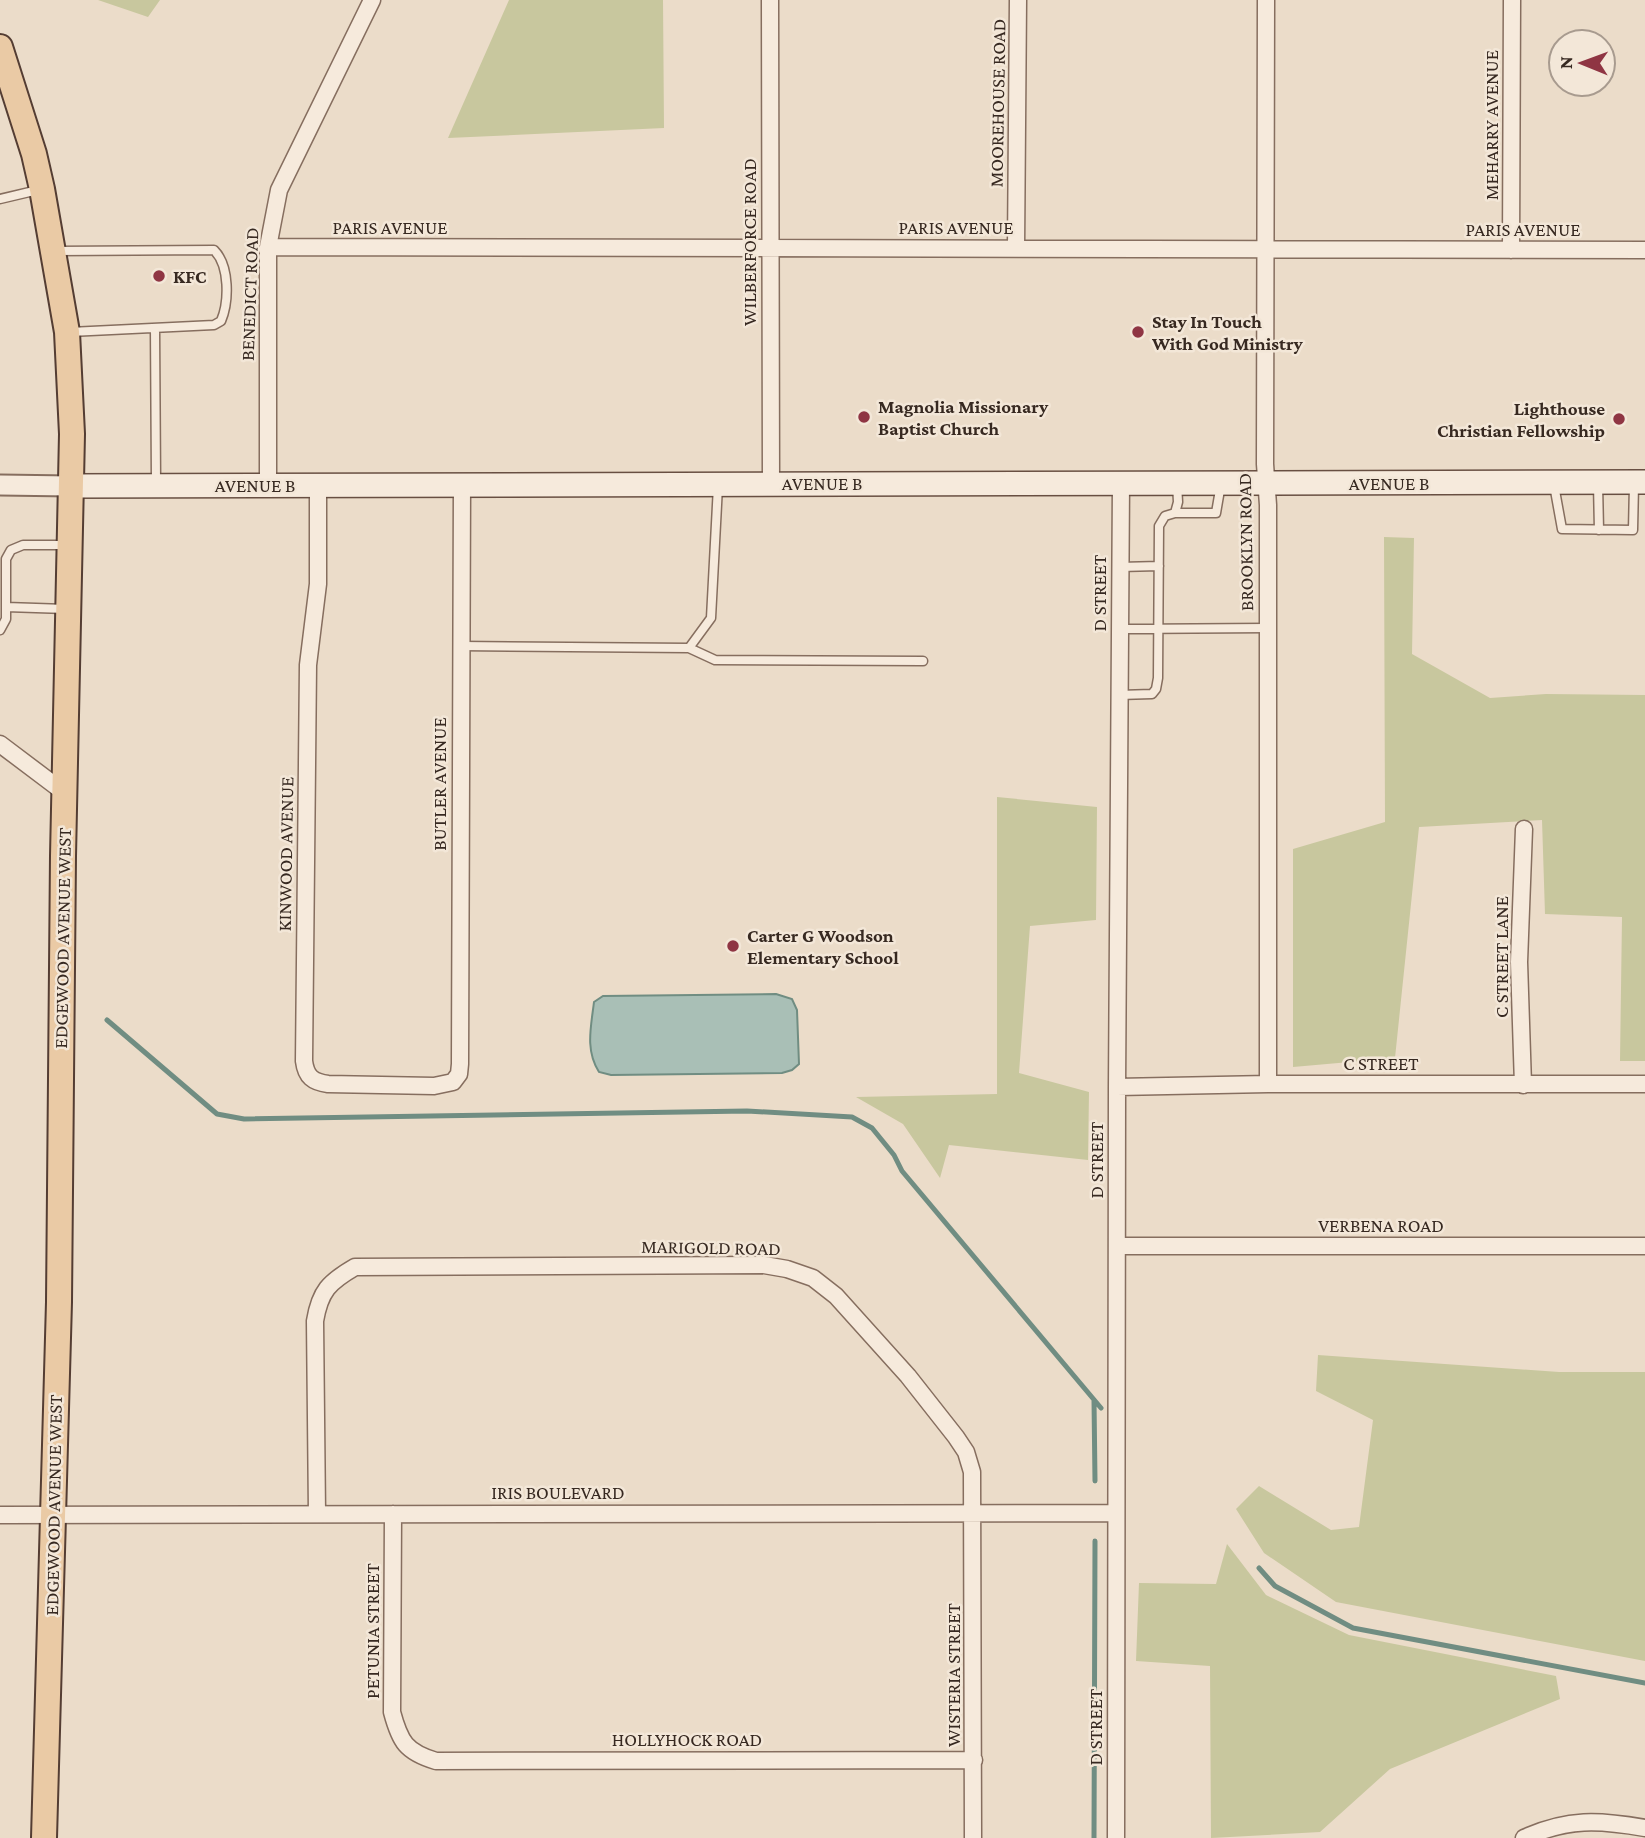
<svg xmlns="http://www.w3.org/2000/svg" width="1645" height="1838" font-family="'Crimson Pro',serif">
	<style>
		.green { fill: #c8c79e }
		.water { fill: #a9bfb6; stroke: #708d82; stroke-width: 2 }
		.lines { fill: none; stroke-linecap: round; stroke-linejoin: round }
		.stream { stroke: #708d82; stroke-width: 5 }
		.service-casing { stroke: #866e5f; stroke-width: 11 }
		.minor-casing { stroke: #866e5f; stroke-width: 19 }
		.tertiary-casing { stroke: #866e5f; stroke-width: 23 }
		.secondary-casing { stroke: #684f42; stroke-width: 26 }
		.primary-casing { stroke: #543d33; stroke-width: 28 }
		.service { stroke: #f6eadc; stroke-width: 8 }
		.minor { stroke: #f6eadc; stroke-width: 16 }
		.tertiary { stroke: #f6eadc; stroke-width: 19 }
		.secondary { stroke: #f6eadc; stroke-width: 23 }
		.primary { stroke: #eacaa5; stroke-width: 24 }
		.poi-dot { fill: #8f3543; stroke: #f3e7d8; stroke-width: 2.5 }
		.labels { text-anchor: middle; stroke-width: 5; stroke-linejoin: round; paint-order: stroke }
		.street-label { font-size: 19px; fill: #372921; stroke: #f3e7d8 }
		.poi-label { font-size: 19px; font-weight: bold; fill: #372921; stroke: #f3e7d8; text-anchor: start }
	</style>
	<rect width="100%" height="100%" fill="#ebdcc9"/>
	<path class="green" d="M98,0h62l-12,17z
		M509,0h154l1,128 -216,10z
		M1384,537l30,1 -2,116 78,44 56,-4 99,1v366h-25l2,-144 -77,-3 -3,-94 -123,7 -24,231 -102,9v-218l92,-27z
		M997,797l100,10 -1,113 -66,6 -11,147 70,19 -1,68 -139,-15 -9,33 -37,-54 -47,-27 141,-3z
		M1318,1355l241,17h86v289l-309,-59 -72,-49 -28,-44 23,-23 72,44 28,-3 14,-107 -57,-29z
		M1227,1544l39,51 83,40 207,41 4,23 -170,70 -70,63 -109,6 -1,-172 -74,-5 3,-78 77,1z"/>
	<path class="water" d="M776,994l16,5 5,11 2,54 -7,6 -10,3 -171,2 -12,-3c-14,-22 -8,-45 -5,-70l9,-6z"/>
	<g class="lines">
		<path class="stream" d="M107,1020l110,94 27,5 503,-8 105,6 20,11 22,27 8,16 199,237
			M1094,1400l1,81
			M1259,1568l16,18 78,42 292,55
			M1094,1838l1,-297"/>
		<defs>
			<path id="service" d="M0,199l38,-9
				M56,251l158,-1c16,16 15,52 7,71l-7,4 -144,7
				M155,328l1,154
				M1598,484l1,46
				M1554,485l8,44 71,1 1,-45
				M1175,513h41l5,-29
				M1120,567l39,-1
				M6,607l60,2
				M1120,629l148,-1
				M0,630l6,-11v-60l5,-9 12,-5h45
				M460,646l229,2 22,-30 7,-132
				M689,648l26,12 208,1
				M1119,695l33,-1 4,-5 2,-11 1,-152 6,-10 10,-3 3,-11 -1,-18"/>
			<path id="minor" d="M770,0l1,483
				M1266,0l-1,464 3,41v579
				M268,247l1377,3
				M1016,248l2,-248
				M1511,250l1,-250
				M318,484v100l-10,81 -4,396c2,16 9,21 24,23l106,2 19,-4 6,-8 1,-10 2,-580
				M268,485v-238l11,-57 93,-190
				M0,744l65,49
				M1523,1085l-4,-123 5,-133
				M1117,1087l151,-3h377
				M1117,1246h528
				M317,1514l-2,-193c5,-30 14,-39 40,-54l409,-2 23,4 26,9 23,18 72,80 48,61 10,15 6,20 1,366
				M393,1514l-1,198c8,30 14,40 44,49l538,-1
				M0,1515l1116,-2
				M1116,1838l1,-751 4,-604
				M1524,1838c44,-20 75,-18 121,-10"/>
			<path id="tertiary" d="M0,485l71,1"/>
			<path id="secondary" d="M71,486l1574,-4"/>
			<path id="primary" d="M0,47l34,107 8,35 25,143 5,102 -9,422 -4,446 -15,536"/>
		</defs>
		<use href="#service" class="service-casing"/>
		<use href="#minor" class="minor-casing"/>
		<use href="#tertiary" class="tertiary-casing"/>
		<use href="#secondary" class="secondary-casing"/>
		<use href="#primary" class="primary-casing"/>
		<use href="#service" class="service"/>
		<use href="#minor" class="minor"/>
		<use href="#tertiary" class="tertiary"/>
		<use href="#secondary" class="secondary"/>
		<use href="#primary" class="primary"/>
	</g>
	<g class="poi-dot">
		<circle cx="159" cy="276" r="7"/>
		<circle cx="1138" cy="332" r="7"/>
		<circle cx="864" cy="417" r="7"/>
		<circle cx="1619" cy="419" r="7"/>
		<circle cx="733" cy="946" r="7"/>
	</g>
	<g class="labels">
		<g class="street-label">
			<text transform="translate(997 103) rotate(-89)" y="7">MOOREHOUSE ROAD</text>
			<text transform="translate(1491 125) rotate(-90)" y="7">MEHARRY AVENUE</text>
			<text x="390" y="234">PARIS AVENUE</text>
			<text x="956" y="234">PARIS AVENUE</text>
			<text x="1523" y="236">PARIS AVENUE</text>
			<text transform="translate(749 242) rotate(-90)" y="7">WILBERFORCE ROAD</text>
			<text transform="translate(249 294) rotate(-88)" y="7">BENEDICT ROAD</text>
			<text x="822" y="490">AVENUE B</text>
			<text x="1389" y="490">AVENUE B</text>
			<text x="255" y="492">AVENUE B</text>
			<text transform="translate(1245 542) rotate(-91)" y="7">BROOKLYN ROAD</text>
			<text transform="translate(1099 593) rotate(-90)" y="7">D STREET</text>
			<text transform="translate(439 784) rotate(-90)" y="7">BUTLER AVENUE</text>
			<text transform="translate(285 854) rotate(-89)" y="7">KINWOOD AVENUE</text>
			<text transform="translate(62 938) rotate(-89)" y="7">EDGEWOOD AVENUE WEST</text>
			<text transform="translate(1501 957) rotate(-90)" y="7">C STREET LANE</text>
			<text x="1381" y="1070">C STREET</text>
			<text transform="translate(1096 1160) rotate(-90)" y="7">D STREET</text>
			<text x="1381" y="1232">VERBENA ROAD</text>
			<text transform="translate(711 1247) rotate(1)" y="7">MARIGOLD ROAD</text>
			<text x="558" y="1499">IRIS BOULEVARD</text>
			<text transform="translate(53 1505) rotate(-89)" y="7">EDGEWOOD AVENUE WEST</text>
			<text transform="translate(372 1631) rotate(-90)" y="7">PETUNIA STREET</text>
			<text transform="translate(953 1675) rotate(-90)" y="7">WISTERIA STREET</text>
			<text transform="translate(1095 1727) rotate(-90)" y="7">D STREET</text>
			<text x="687" y="1746">HOLLYHOCK ROAD</text>
		</g>
		<g class="poi-label">
			<text x="173" y="283">KFC</text>
			<text x="1152" y="328">Stay In Touch<tspan x="1152" dy="22">With God Ministry</tspan></text>
			<text x="878" y="413">Magnolia Missionary<tspan x="878" dy="22">Baptist Church</tspan></text>
			<text x="1605" y="415" text-anchor="end">Lighthouse<tspan x="1605" dy="22">Christian Fellowship</tspan></text>
			<text x="747" y="942">Carter G Woodson<tspan x="747" dy="22">Elementary School</tspan></text>
		</g>
	</g>
	<g transform="translate(1582 63) rotate(271)"><circle r="33" fill="#f3e7d8" stroke="#a89b8f" stroke-width="2"/>
	<path d="M0-5L12 26L0 18L-12 26Z" fill="#8f3543"/>
	<text y="-10" font-size="19" font-weight="bold" text-anchor="middle" fill="#372921">N</text>
	</g>
</svg>
